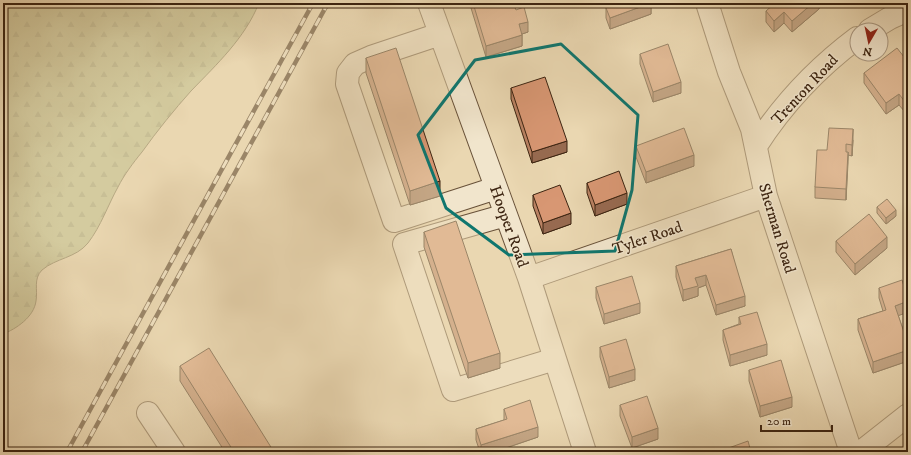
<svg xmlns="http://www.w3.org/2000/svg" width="911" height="455" font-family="'IM FELL DW Pica',serif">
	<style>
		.forest { fill: url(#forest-firs); stroke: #7b704d }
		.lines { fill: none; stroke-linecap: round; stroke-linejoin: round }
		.minor-casing { stroke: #685139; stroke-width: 24 }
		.minor { stroke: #f1e5cc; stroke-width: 22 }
		.rail-casing { stroke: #3c2411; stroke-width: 4.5 }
		.rail { stroke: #f1e5cc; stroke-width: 3; stroke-dasharray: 9; stroke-linecap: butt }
		.wall { fill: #ba8263; stroke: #3c2411 }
		.shaded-wall { fill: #976a50; stroke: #3c2411 }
		.building { fill: #d89773; stroke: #3c2411 }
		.marked { fill: none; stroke: #0f766e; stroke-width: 3; stroke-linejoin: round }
		.labels { text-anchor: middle; stroke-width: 3; stroke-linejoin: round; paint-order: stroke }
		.street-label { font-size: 16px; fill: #3c2411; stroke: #f1e5cc }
	</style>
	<defs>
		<pattern id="forest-firs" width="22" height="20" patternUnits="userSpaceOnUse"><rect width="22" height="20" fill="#babd89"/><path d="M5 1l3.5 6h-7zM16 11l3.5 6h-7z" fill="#a1a275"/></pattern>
	</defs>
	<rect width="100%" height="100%" fill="#ead7b1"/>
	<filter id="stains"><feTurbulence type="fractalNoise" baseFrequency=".005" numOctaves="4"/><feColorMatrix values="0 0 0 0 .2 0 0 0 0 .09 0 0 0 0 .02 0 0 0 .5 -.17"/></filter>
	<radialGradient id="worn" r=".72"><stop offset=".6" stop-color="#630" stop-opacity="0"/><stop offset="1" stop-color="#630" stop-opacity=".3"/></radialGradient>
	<path class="forest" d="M3,3h256c-14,35 -42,61 -68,88 -17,19 -34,40 -49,61 -9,11 -18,23 -24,35 -10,18 -17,39 -30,56 -12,15 -32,15 -46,27 -9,9 -4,20 -6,31 -2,16 -20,28 -33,33z"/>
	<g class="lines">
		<defs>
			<path id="minor" d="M429,3l100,275 56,174
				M707,3l22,69 23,57 14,67 85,256
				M870,30l20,-12 18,-8
				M440,34l-69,23 -16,7 -7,9 -1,11 47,137 102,-33
				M756,146c27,-42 61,-78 101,-108
				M506,215l-102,29 49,146 102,-31
				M529,278l237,-82
				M148,413l26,39
				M861,452l47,-37"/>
		</defs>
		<use href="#minor" class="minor-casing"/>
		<use href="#minor" class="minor"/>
		<defs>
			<path id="rail" d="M67,452l246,-449
				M82,452l246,-449"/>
		</defs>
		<use href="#rail" class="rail-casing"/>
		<use href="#rail" class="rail"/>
	</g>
	<path class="wall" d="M471,3h42l3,7 12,22 -6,2v12l-36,11 -15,-49z
		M611,3h40v11l-41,15 -4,-11v-10l6,-3z
		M819,3v6l-27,23 -8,-9 -10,9 -8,-10v-11z
		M640,54l41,39 -28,9 -13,-38z
		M366,58l74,138 -30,9 -44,-132z
		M908,62l-3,50 -6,-7 -13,9 -22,-31v-10z
		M511,88l56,64 -35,11 -21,-64z
		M853,140l-1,16 -4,-1 -2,45 -31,-2v-11l12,-37z
		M636,146l58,20 -48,17 -10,-26z
		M587,183l40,21 -32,12 -8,-23z
		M533,195l38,29 -28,10 -10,-28z
		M877,207l19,9 -10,8 -9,-11z
		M424,232l76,136 -32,10 -44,-131z
		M836,241l51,7 -32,27 -19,-23z
		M731,249l14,57 -29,9 -10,-30 -8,3v8l-15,5 -7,-24v-11z
		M596,287l44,26 -36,11 -8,-26z
		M879,288l29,11v13l-10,3 10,29v17l-35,12 -15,-43v-11l25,-8 -4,-13z
		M739,317l28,38 -37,11 -7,-26v-10l16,-6z
		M600,347l35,33 -26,8 -9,-31z
		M180,366l94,86h-49l-45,-71z
		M749,370l43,37 -32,10 -11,-36z
		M620,405l38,34 -26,9 -12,-32z
		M504,409l34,28 -44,15h-14l-4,-12v-11l28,-9z"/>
	<path class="shaded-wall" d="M651,3v11l-41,15v-11z
		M813,3h6v6l-27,23v-11z
		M784,12v11l-10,9v-11z
		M528,22v10l-9,3v-11z
		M522,35v11l-36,11v-11z
		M681,82v11l-28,9v-10z
		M899,94v11l-13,9v-11z
		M908,99v11l-3,2v-10z
		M853,129v11l-1,16v-11z
		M567,141v11l-35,11v-11z
		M848,152v11l-2,37v-11z
		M694,155v11l-48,17v-11z
		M440,181v15l-30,9v-14z
		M627,193v11l-32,12v-11z
		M896,210v6l-10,8v-6z
		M571,213v11l-28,10v-11z
		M887,237v11l-32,27v-11z
		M706,275v10l-8,3v8l-15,5v-11l12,-12z
		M745,296v10l-29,9v-10z
		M908,301v11l-13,5v-11z
		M640,303v10l-36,11v-10z
		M767,344v11l-37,11v-11z
		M908,350v11l-35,12v-11z
		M500,353v15l-32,10v-15z
		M635,369v11l-26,8v-11z
		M792,397v10l-32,10v-11z
		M538,427v10l-44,15h-13v-7z
		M658,428v11l-26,9v-11z"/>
	<path class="building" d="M473,3h40l3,7 8,-3 4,15 -9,2 3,11 -36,11z
		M615,3h36l-41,15 -4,-10 9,-4z
		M775,3h38l-21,18 -8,-9 -10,9 -8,-10z
		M668,44l13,38 -28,10 -13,-38z
		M396,48l44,133 -30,10 -44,-133z
		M897,48l11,14v37l-3,3 -6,-8 -13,9 -22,-30z
		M545,77l22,64 -35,11 -21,-64z
		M684,128l10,27 -48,17 -10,-26z
		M829,128l24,1 -1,16 -6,-1v8h2l-2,37 -31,-2 2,-37h10z
		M619,171l8,22 -32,12 -8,-22z
		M560,185l11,28 -28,10 -10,-28z
		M887,199l9,11 -10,8 -9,-11z
		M869,214l18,23 -32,27 -19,-23z
		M456,221l44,132 -32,10 -44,-131z
		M731,249l14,47 -29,9 -10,-30 -11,3 3,8 -15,4 -7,-24z
		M632,276l8,27 -36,11 -8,-27z
		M902,280l6,19v2l-13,5 13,38v6l-35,12 -15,-43 28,-9 -7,-22z
		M757,312l10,32 -37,11 -7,-25 18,-6 -2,-7z
		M626,339l9,30 -26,8 -9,-30z
		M209,348l65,104h-40l-54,-86z
		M781,360l11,37 -32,9 -11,-36z
		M647,396l11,32 -26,9 -12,-32z
		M530,400l8,27 -57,18 -5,-16 31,-10 -3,-10z
		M748,441l3,11h-28v-2z"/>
	<path d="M0 0H911V455H0ZM561,44l77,71 -6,75 -17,61 -106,4 -63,-47 -28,-73 57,-75z" fill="#ead7b1" fill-opacity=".55" fill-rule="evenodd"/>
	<path class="marked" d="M561,44l77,71 -6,75 -17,61 -106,4 -63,-47 -28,-73 57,-75z"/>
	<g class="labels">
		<g class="street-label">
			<text transform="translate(804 89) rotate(-47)" y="6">Trenton Road</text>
			<text transform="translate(510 226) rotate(70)" y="6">Hooper Road</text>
			<text transform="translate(778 228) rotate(73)" y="6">Sherman Road</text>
			<text transform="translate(647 237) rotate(-19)" y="6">Tyler Road</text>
		</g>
	</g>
	<rect width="911" height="455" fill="none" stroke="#ead7b1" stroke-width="16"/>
	<rect x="4" y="4" width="903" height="447" fill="none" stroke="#3c2411" stroke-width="2"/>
	<rect x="8" y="8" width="895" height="439" fill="none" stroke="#3c2411"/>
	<g transform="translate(869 42) rotate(189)"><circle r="19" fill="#f1e5cc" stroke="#a99881"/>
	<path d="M0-3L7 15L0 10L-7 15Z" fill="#8f2418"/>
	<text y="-6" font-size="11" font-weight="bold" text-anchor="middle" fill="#3c2411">N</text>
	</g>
	<path d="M761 425v6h71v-6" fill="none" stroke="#3c2411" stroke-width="2"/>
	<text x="767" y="425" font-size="12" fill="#3c2411" stroke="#f1e5cc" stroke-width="3" paint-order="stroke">20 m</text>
	<rect width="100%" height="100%" filter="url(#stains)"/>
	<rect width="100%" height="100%" fill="url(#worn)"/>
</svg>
